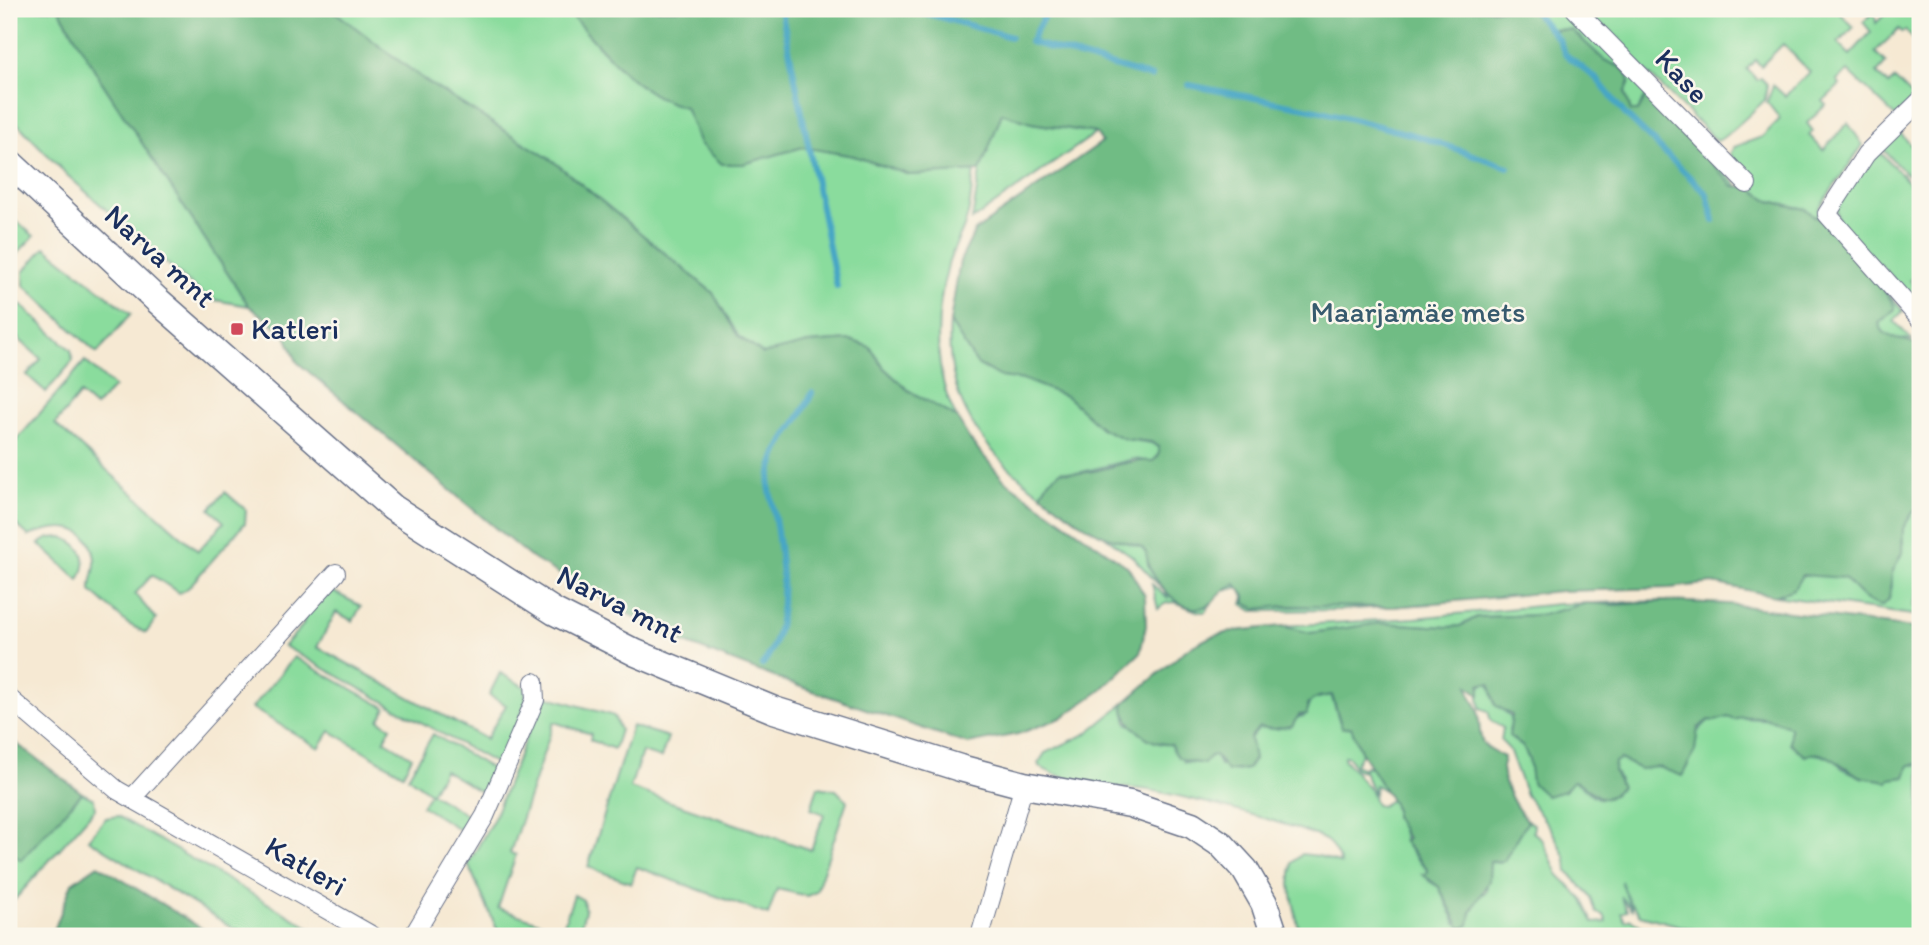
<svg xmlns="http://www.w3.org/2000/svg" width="1929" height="945" font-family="Itim,sans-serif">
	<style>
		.green { fill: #8adc9d; stroke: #52867e; stroke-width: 2 }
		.forest { fill: #6fbc84; stroke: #457671; stroke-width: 2 }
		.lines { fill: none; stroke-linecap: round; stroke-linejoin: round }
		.stream { stroke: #46a6c5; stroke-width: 6 }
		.street-casing { stroke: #687087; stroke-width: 20 }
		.secondary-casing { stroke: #687087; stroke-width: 29 }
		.street { stroke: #fff; stroke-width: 18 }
		.secondary { stroke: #fff; stroke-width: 26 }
		.poi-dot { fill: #d1495b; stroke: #fbf7ec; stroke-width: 2.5 }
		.labels { text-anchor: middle; stroke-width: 5; stroke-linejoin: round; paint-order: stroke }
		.street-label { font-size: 30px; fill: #1b2f5e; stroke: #fbf7ec }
		.park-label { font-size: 30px; fill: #375a6e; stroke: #fbf7ec }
		.poi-label { font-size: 30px; fill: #1b2f5e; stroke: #fbf7ec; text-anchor: start }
	</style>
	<rect width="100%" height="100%" fill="#fbf7ec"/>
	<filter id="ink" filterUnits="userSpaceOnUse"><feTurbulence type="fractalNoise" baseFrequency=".0143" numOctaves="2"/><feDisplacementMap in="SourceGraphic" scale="14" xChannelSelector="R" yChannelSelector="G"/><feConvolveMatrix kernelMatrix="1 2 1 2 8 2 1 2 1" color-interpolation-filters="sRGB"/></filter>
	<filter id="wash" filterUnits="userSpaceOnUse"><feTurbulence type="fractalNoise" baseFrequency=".00686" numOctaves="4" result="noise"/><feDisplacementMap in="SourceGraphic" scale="28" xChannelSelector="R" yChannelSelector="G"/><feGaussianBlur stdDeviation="1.57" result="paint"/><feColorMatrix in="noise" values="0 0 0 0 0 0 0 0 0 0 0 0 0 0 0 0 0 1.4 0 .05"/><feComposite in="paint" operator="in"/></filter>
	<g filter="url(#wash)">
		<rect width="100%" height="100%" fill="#f6e9d3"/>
		<path class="green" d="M9,9h50l41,70 149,227 -40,-7 -21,-17 -121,-107 -58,-60z
			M331,9h234c35,36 69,86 120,98l37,57h21l60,-17 51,9 56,19 64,-4c-2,14 -3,29 -6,43 -4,18 -15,33 -20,51 -13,48 -16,109 9,153l-49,-28 -24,-22 -14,-21 -20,-7 -42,3 -45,11 -25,-18 -25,-43 -160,-132 -126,-79z
			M1528,9h41l170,178 -7,-1 -76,-83 -13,-4 -5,12 -7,1 -6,-20 5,-10 -10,-15 -16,-7 -32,-30 -23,-1z
			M1582,9h262l-4,4 14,14 -16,16 12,12 21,-23 -8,-10 11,-10 2,11 15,-14h29v37l-15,-16 -3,2 -3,-3 -24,23 11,11 -9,10 11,12 7,-6 20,20 -20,17 -47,-45 -11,10 3,4 -17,16 3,4 -19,18 6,8 -4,4 14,15 25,-27 15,22 -44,63 -1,5 5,9 -18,-13 -35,-8 -21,-14 -19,-33 4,-7 28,-10 18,-18 -13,-17 6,-17 12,11 25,-24 -27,-28 -22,22 -6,-6 -8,9 10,11 4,-2 6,6 -2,16c-11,10 -40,39 -48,41z
			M1002,113l29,10 65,10 -124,87 8,-49z
			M1900,133l20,22 -13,20 -27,-29z
			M1877,149l43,45v61l-4,4 3,12 -9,9 10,15 -6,6 -75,-78 -3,-15z
			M9,215l25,21 -25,26z
			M45,247l86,67 -34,39 -73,-68v-14z
			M1876,279l27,32 -9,10 18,19c-14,-3 -29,1 -33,-17l15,-14z
			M14,299l57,51 2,11 -27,31 -19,-17 14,-16 -29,-26 -3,3v-36z
			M950,322l27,42 24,13 24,3 43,17 33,31 24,11 26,4 8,4v8l-6,7 -19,-3 -85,21 -8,14c-60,-43 -97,-96 -91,-172z
			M85,361l29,26 -19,20 -15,-13 -25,30 143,127 26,-29 -14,-13 15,-17 21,18 -1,13 -57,65 -9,5 -27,-18 -17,19 21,25 -10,14 -18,-9 -37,-33c-1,-11 5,-20 4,-32 -5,-39 -40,-34 -66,-23l-20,-18v-69z
			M1920,510v75l-7,21 7,1v9l-145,-20 6,-1 21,-20c9,-1 38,0 44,4 14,11 18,23 36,27l7,-7 3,-13v-13l11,-27v-18l10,-16z
			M1104,536l38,11 5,6 2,13 17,28 29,13c17,-7 25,-17 41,-23l10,12 26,11 160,-3 -93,6 -86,1 -11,-7 2,-7 -5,-10 -19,5 -15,20c-18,1 -30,-20 -47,-3l-6,-25 16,15 -2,-6 -33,-36z
			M63,537c21,9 27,23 16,43l-40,-36 10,-6z
			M332,591l29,15 -8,15 -17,-9 -19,35 169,92 20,-34 -17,-10 11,-22 25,14 1,14 -24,66 -218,-121 19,-21 3,-12z
			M1666,601l-50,4 -29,-2 -45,12 -65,2 -17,9 -12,1 -67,-4 -70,10 -29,-7 133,-8 143,-14z
			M294,657l92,51 -7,12 12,7 -7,13 28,17 -9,17 -73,-43 -11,17 -67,-40z
			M1486,683l7,6 1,11 19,20 -4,10 4,10 10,7 23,49 14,-5 13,-10c11,2 19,20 30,17 4,-1 8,-3 12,-4l4,-15 -5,-8 1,-9 5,-4 13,8 25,1 24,8 7,-12 6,-29 14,-14 6,1 13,-4 49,3 14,8 20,25 23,5 8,10 21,10h36l10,-13 11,-1v172h-202l-78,-21 -10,-12 -9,-22 11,30 -11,-15 6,15 -6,2 4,8 6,-2 24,17h-355l-10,-51 2,-22 10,-9 17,2 22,8c-1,-4 -7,-14 -11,-20 -9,-14 -167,-54 -190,-55 -19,-1 -91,-9 -102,-25l7,-11 41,-19 37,-30 4,19 44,21 13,18 20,1 6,-7 5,-1 5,10 17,6 10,-2 7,-10 -4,-21 9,-11 15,2 18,-3 4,-8 8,-2 7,-16 20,-5 10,31 10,1 11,26 -7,12 9,4 1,-3 4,1v-4l16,28 -10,-6 -1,8 -10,-22 -9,-2 -6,-12 -5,-1v3l27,32 5,14 5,1 10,-6c8,14 10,32 16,46 3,6 16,19 21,25l-3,3 4,7 10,6 17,36 12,-3 10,-22 8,-7 4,-29 11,1 27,-42 6,4 -1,7 9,7 16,35 25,26 10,23 14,-1 -3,-7 -8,-2 -5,-16 -23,-25 -3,-16 -14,-27 -25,-34 -17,-46 -8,-8 2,-13 -12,-7 -3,-10 -8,-3 -2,-21z
			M543,695l71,21 6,14 -6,19 -24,-9 1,-6 -37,-12 -44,131 6,2 -18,53 64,22 12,-35 9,5 2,11 -7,25h-78l-32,-72 25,-44z
			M632,726l36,11 -7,21 -19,-6 -12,36 181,62 13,-36 -13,-5 7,-22 18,3 11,11 -31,91 -9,4 -30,-7 -9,26 -131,-48 -6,16 -43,-16z
			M433,734l66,39 -11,23 -44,-26 -13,23 39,24 -2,10 -8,3 -38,-24 8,-13 -22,-16z
			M82,793l12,6 1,10 -86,97v-55l12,8z
			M118,816l206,120h-78l-158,-97 18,-21z"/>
		<path class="forest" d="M59,9h272l96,73 126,79 160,132 25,43 25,18 45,-11 42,-3 20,7 14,21 24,22 49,28 13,22 34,40 124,87 17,29 1,30 -6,27 -40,38 -39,27 -43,16 -50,10 -181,-62 -120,-46 -137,-79 -233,-195 -12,-29 -36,-27 -149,-227z
			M565,9h963l21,20 23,1 32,30 16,7 8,7 2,8 -5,11 6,18h7l9,-17 86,92 16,1 21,14 35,8 18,13 53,56c4,11 17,20 19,31l-16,14c5,20 28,13 41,24v163l-7,2 -10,16 -1,25 -10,20 -3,26 -7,7c-17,-2 -26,-17 -38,-28l-42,-3 -8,14 -19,7 -62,-13 -43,5 -109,3 -168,16 -108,-1 -29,3 -11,-6v-7l-9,-12c-19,7 -18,17 -29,22 -25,11 -49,-21 -58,-39 -3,-7 0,-15 -8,-20 -10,-6 -25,-6 -36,-11 -23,-9 -44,-28 -64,-42l8,-14 12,-9c32,8 58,-13 92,-10l6,-6v-8l-8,-5 -26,-3 -24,-11 -33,-31 -43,-17 -24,-3 -24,-13 -27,-42 10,-61 15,-30 127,-89 -6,-9 -65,-10 -29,-10 -22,58 -70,4 -56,-19 -51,-9 -60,17h-21l-22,-20 -15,-37c-51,-12 -85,-62 -120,-98z
			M1666,601l62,3 192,25v135l-11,1 -4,12 -15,2 -2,3c-9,-4 -19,-2 -28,-6 -17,-7 -35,-30 -55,-20l-15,-13v-15c-12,-9 -41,-15 -55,-8l-7,-3 -13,4 -6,-1 -11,8 -3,23 -13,25 -24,-9 -18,2 -20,-10 -5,3 -1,9 7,16c-22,27 -29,-3 -48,-6l-8,10 -19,5 -14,-13 -3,-24 -6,-12 -14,-11 3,-21 -17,-10 -5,-21h-10v11l-12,-9c1,10 9,17 10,26 4,28 -3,32 26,45 0,4 -2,7 -2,11 2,18 12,39 26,53l-24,40 -14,1 -1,19 -18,30 -2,14 -8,4 -22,-42 -17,-13 6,-1 -2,-6 -23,-26 4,-3 -12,-20v-11l-33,-54 -11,-26 -9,1 -10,-33 -14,2 -11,7v10l-8,1 -7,11 -18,3 -15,-2 -9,11 4,21 -7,10 -20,2 -12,-16 -5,1 -6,8c-18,-3 -28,-2 -33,-20 -22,2 -46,-19 -48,-40l64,-55 23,-12 24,-6 48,-5 29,7 70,-10 67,4 12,-1 17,-9 65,-2 45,-12 29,2z
			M9,738l73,55 -61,67 -12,-9z
			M98,865l116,71h-162l20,-53z"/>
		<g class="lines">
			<path class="stream" d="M781,9l56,278
				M911,9l100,28
				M1048,9l-18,33 122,35
				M1532,9l27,31 6,14 32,25 27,34 83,81 7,27
				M1189,85l132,26 100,26 87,30
				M762,665c35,-43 16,-130 7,-180 6,-48 27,-53 43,-92"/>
		</g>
	</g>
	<g filter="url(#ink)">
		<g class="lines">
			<defs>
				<path id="street" d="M1575,9l172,175
					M1920,101l-54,53 -39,60 93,105
					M9,698l108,92 256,146
					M133,797l203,-224
					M413,936l72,-120 50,-116 -1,-18
					M980,936l44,-151"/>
				<path id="secondary" d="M9,162l148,138 236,208 162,104 81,41 138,57 186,58 64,17 106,19 62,21 30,20 23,25 19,33 11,33"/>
			</defs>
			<use href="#street" class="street-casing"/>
			<use href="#secondary" class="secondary-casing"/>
			<use href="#street" class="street"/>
			<use href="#secondary" class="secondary"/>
		</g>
	</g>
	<rect class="poi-dot" x="230" y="322" width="14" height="14" rx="3.5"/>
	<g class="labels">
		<g class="street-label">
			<text transform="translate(1682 76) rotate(46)" y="10">Kase</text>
			<text transform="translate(160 256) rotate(42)" y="10">Narva mnt</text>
			<text transform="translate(620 604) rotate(27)" y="10">Narva mnt</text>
			<text transform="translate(306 866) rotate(30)" y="10">Katleri</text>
		</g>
		<g class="park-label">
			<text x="1418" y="322">Maarjamäe mets</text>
		</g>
		<g class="poi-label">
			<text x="251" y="339">Katleri</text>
		</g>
	</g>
	<rect width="1929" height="945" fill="none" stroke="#fbf7ec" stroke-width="35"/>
</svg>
